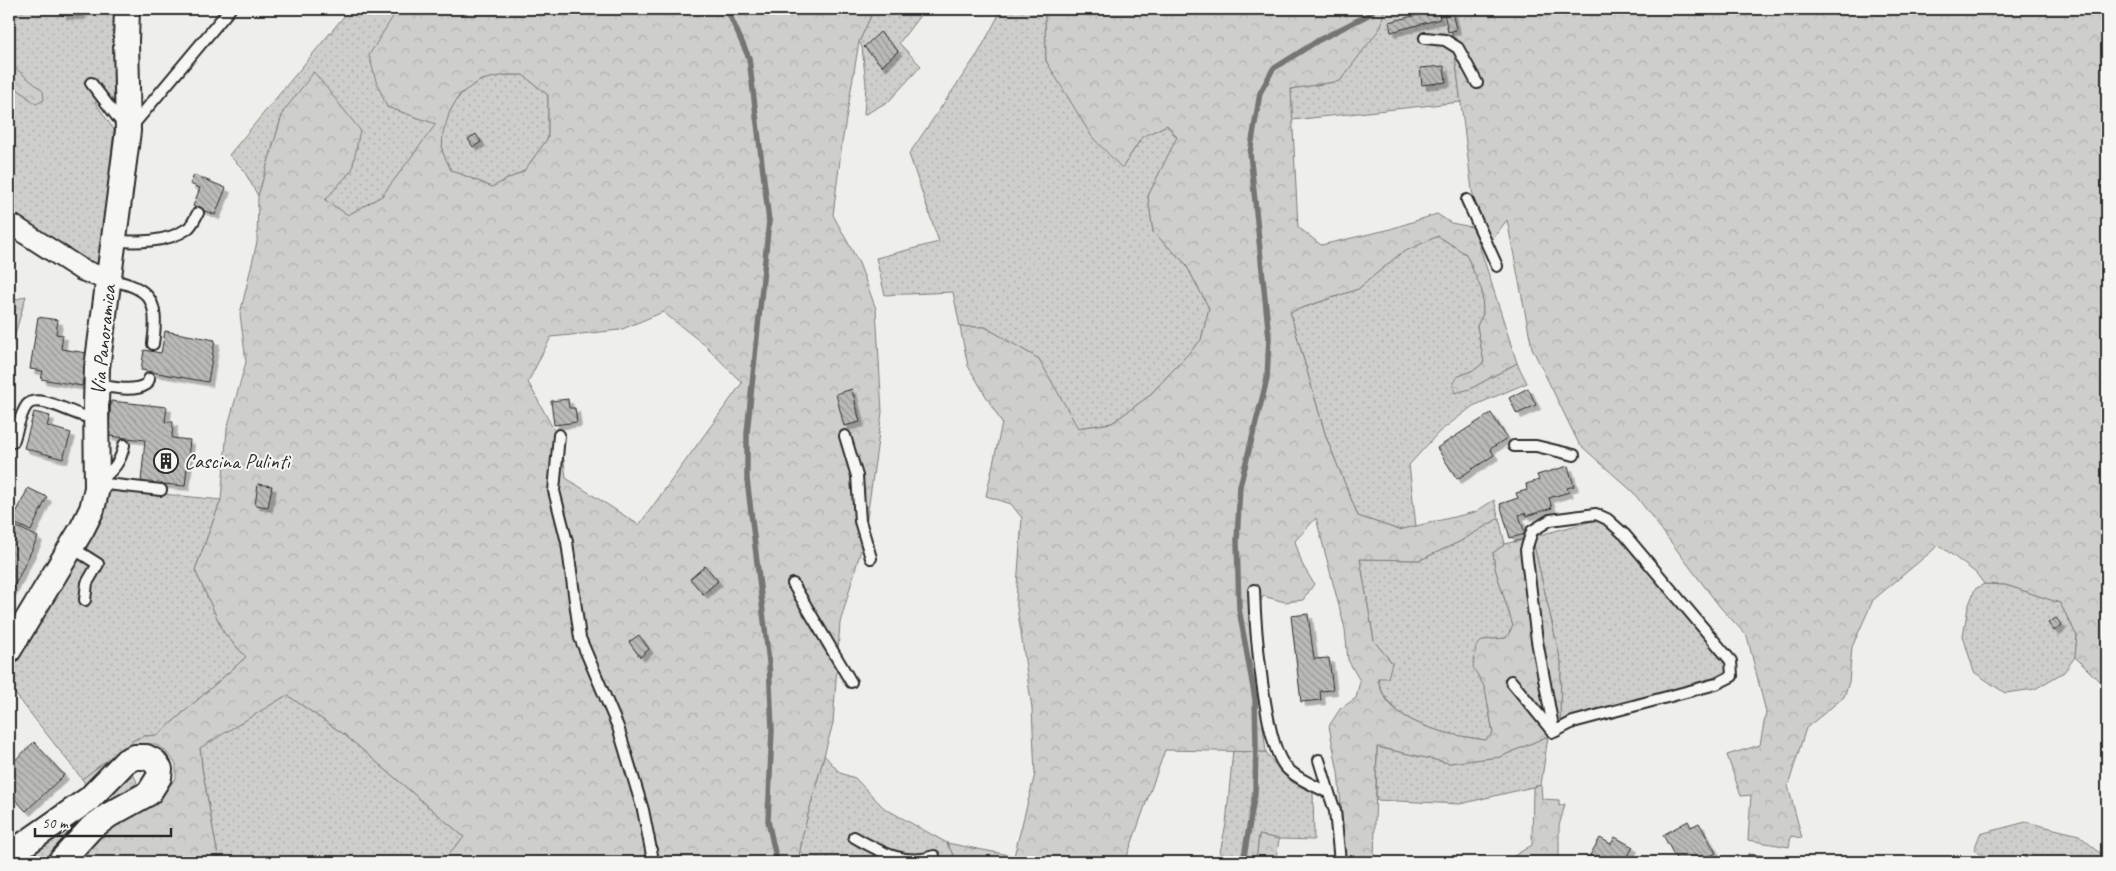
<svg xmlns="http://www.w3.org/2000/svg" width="2116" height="871" font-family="Caveat,sans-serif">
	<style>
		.grass { fill: url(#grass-dots); stroke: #7c7c7a }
		.forest { fill: url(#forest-crowns); stroke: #7c7c7a; fill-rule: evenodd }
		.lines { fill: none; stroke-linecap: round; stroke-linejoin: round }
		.stream { stroke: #757573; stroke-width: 5.5 }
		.building { fill: url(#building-back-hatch); stroke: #2b2b2b; filter: url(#shadow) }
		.service-casing { stroke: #2b2b2b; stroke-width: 14 }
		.minor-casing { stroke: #2b2b2b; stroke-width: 24 }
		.tertiary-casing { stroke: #2b2b2b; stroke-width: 28 }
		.service { stroke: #f6f6f2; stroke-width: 10 }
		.minor { stroke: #f6f6f2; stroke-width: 20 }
		.tertiary { stroke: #f6f6f2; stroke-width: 24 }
		.labels { text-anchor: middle; stroke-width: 4; stroke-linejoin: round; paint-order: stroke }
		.street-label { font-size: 21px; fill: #2b2b2b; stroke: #f6f6f2 }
		.poi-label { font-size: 21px; fill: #2b2b2b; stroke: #f6f6f2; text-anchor: start }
	</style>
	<defs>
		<pattern id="grass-dots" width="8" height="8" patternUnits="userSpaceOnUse" patternTransform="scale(1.25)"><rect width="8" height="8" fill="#cececa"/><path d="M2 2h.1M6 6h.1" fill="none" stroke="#b1b1ae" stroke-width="1.8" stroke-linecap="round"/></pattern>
		<pattern id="forest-crowns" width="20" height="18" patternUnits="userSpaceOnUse" patternTransform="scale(1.25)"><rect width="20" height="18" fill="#cececa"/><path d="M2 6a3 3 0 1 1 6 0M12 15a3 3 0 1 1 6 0" fill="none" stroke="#b1b1ae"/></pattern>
		<pattern id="building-back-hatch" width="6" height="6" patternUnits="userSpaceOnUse" patternTransform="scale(1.25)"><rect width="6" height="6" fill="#babab7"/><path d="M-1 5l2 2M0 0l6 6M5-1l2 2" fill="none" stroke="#979795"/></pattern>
		<filter id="shadow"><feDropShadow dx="4.5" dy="4.5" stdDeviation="0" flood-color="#0004"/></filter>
	</defs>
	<rect width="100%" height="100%" fill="#eeeeea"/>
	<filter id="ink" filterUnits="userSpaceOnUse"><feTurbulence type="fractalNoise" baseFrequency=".02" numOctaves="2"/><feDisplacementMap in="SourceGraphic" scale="10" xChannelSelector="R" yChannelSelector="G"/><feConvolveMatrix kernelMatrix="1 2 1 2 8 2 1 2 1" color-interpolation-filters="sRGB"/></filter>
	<g filter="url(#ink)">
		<path class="grass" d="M9,9h107l-1,95 -20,-2 19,28 -15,137 -21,-8 -69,-43v-134l27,22 -27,-41z
			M350,9h60l-16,6 -7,92 50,17 -55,72 -34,19 -24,-15 28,-30 -69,-58 -25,84 -15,-27 -14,-14z
			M874,9h51l-26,34 22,23 -32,35 -25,14 2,-31 -4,-37 -3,-5z
			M1002,9h43l1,52 76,107 20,-31 25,-12 10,13 -29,58 5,36 32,31 24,45 -8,32 -52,56 -37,27 -35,5 -38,-69 -54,-32h-25l-7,-35 -68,3 -9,-37 63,-16 -30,-88 70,-102z
			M1384,9h65l12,93 -169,18 -1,-31 49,-8 40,-54z
			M506,75h17l25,20v43l-24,33 -32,16 -41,-17c-3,-6 -8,-14 -9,-21 -1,-27 14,-61 41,-69 7,-3 15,-4 23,-5z
			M1438,236l28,18 16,36 1,24 -6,12 7,36 -8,7 -19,8 13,12 47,-26 10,20 -54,23 -34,26 -30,33 7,61 -17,4 -41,-14 -32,-79 -36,-125 68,-23 43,-36z
			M105,488l116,12 -26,70 29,63 22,24 -88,78 -14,1 -10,4 -52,39 -73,-93v-10l95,-163z
			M1499,518l6,26 -12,9 2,15 18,58 -7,12 -23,2 -9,27 11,21 8,45 -7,7c-37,-5 -102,-16 -108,-63l14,-14 -18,-22 -14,-82 60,1 39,-18z
			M1600,519l22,18 106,128 -3,7 -8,5 -157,44 1,-59 -29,-125z
			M1984,584l22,1 54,18 17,33 -2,21 -11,15 -29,17 -30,4 -31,-21 -11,-36 5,-29 7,-18z
			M287,695l58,40 119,102 -23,25h-222l-17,-94 -2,-21z
			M1548,736l-7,49 -81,19 -84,-4 1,-53 72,16 51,-6z
			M1233,750l33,2c15,21 22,31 47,40l1,48 -35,-1 -20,-4 -2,19 -6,8h-33l8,-38z
			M824,755l16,18 15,5 29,30 63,35 10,19h-159l5,-29z
			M132,776h2l3,6 -3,3 -22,15 -50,41 -15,21h-32z
			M2026,822l53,13 28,24v3h-114l-19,-12 6,-16z"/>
		<path class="forest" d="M410,9h464l-15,33 -17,101 -9,72 26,48 17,46 6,103 -18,127 -24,84 -7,100 -30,110 -5,29h-357l23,-25 -119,-102 -58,-40 -87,53 2,20 17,94h-147l32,-31 53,-30 19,-23v-14c-4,-5 -8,-11 -13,-15 -23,-20 -60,22 -77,36l-4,-6 52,-39 10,-4 14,-1 88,-78 -22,-24 -29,-63 26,-70 6,-71 19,-67 -6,-48 17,-72 1,-46 25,-84 31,-40 46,58 -8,40 -27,30 23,15 34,-19 54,-72 -49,-17 -11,-26 -7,-26 25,-40zM506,75h17l25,20v43l-24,33 -32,16 -41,-17 -9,-19 1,-18 7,-22 10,-17 21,-14zM663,312l43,34 36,37 -103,142 -73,-47 -4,-33 -34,-63 23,-45 69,-7z
			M1045,9h339l-3,18 -41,54 -49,8 7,138 23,18 66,-15 50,-16 14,9 21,4 4,8 41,128 -47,26 -15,4 -2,-7 4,-9 19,-8 8,-7 -7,-36 6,-12 -1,-23 -16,-37 -28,-18 -37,17 -43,36 -68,23 36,125 32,79 41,14 76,-18 19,-12 5,18 -40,24 -39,18 -60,-1 14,82 18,22 -4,15h-10c6,46 71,57 108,62l7,-7 -8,-45 -12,-21 3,-21 7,-6 23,-2 7,-12 -18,-58 -2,-15 12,-9 27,-7 29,125 -1,59 -6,4 -6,11 -48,21 -51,6 -72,-16 -3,115h-28l-8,-90 -9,-46 11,-17 16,-11 4,-17 -12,-21 -3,-31 -29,-111 -21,23 7,23 12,20 -11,16 -18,2 -22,-6 -12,29 15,127 -101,-2 -40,112h-168l-10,-19 67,13 21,-82 -3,-66 -16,-108 6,-82 -11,-14 -25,-8 16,-73 -34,-57 -8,-39h25l54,32 39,69 34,-5 37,-27 52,-56 8,-32 -24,-45 -32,-31 -5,-36 29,-59 -10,-12 -25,12 -20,31 -30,-31 -46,-76z
			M1449,9h658v680l-32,-32 2,-21 -17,-33 -54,-18 -22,-1 -8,-11 -37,-28 -66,55 -21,47 -3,35 -5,15 -38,31 -18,58 14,52 -11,-2 -2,11 -41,-7 3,-45 -10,1 -14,-41 33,-10 6,-33 -19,-76 -27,-29 -87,-115 -54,-48 -47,-96 -25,-128 -16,21 -15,-33 -4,-18z
			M9,63l34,28 1,9 -8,4 -27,-22z
			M26,296l-17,59v-53z
			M1541,785l1,14 17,1v6l6,-2 -6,22v36h-55l28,-17 1,-58z
			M1259,835l20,4 -2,14 -5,9h-21l6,-8z"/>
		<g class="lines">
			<path class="stream" d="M727,9l22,49 20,163 -22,212v46l22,183 3,68 -4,91 9,41
				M1243,862l12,-69 1,-50 -1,-44 -16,-90 -2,-69 3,-54 27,-107 2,-42 -19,-184 10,-60 13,-24 46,-29 53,-27"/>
		</g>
		<path class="building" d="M62,9h19v6h-19z
			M1438,10l2,9 -49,13 -2,-10z
			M1452,11l4,19 -8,2 -4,-19z
			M880,32l18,19 -16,15 -18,-19z
			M1444,66l2,16 -24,3 -2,-17z
			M476,134l5,8 -8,5 -5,-8z
			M194,175l32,13 -11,27 -22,-9 7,-18 -10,-4z
			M38,317l20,3 -2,14 7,1 -2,14 26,4 -5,33 -41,-7 2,-8 -13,-2z
			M165,331l50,9 -7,42 -67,-12 3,-20 17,3z
			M1528,388l8,17 -19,9 -8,-16z
			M852,389l8,33 -16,4 -8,-32z
			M568,399l1,9h6l2,14 -23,3 -3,-24z
			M111,401l56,6 -2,15h8l-1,16 18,2 -5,46 -44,-4 4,-42 -37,-4z
			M34,412l16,4 -3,10 24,7 -8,26 -39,-11z
			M1491,413l16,25 -17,11 4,6 -37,24 -20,-31z
			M1568,466l6,20 -7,2 2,4 -20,6 3,10 -26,8 -1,-3 -6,2 6,19 -15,4 -10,-34 18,-6 -2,-5 11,-3 -1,-6 13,-4 -2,-5z
			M258,484l14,2 -4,21 -13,-2z
			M28,488l19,9 -16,34 -19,-9z
			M11,524l27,13 -26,54 -3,-1v-63z
			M705,566l13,15 -15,13 -13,-15z
			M1308,614l6,45 15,-1 4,32 -13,1 1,9 -20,2 -10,-86z
			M2056,618l6,7 -8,6 -6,-8z
			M639,635l10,14 -9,8 -11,-15z
			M34,742l30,33 -38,36 -17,-18v-27z
			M1688,821l3,6 8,-4 17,30 -18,9h-20l-15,-27z
			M1615,837l18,10 -9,15h-38l14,-24 11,6z
			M1748,854l16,2 -1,6h-16z"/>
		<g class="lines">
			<defs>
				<path id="service" d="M1425,38l20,2 13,8 19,35
					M91,83l37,48 102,-122
					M1467,200l30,66
					M115,241c23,1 51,2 72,-12 5,-3 8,-11 11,-16
					M109,280c43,7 50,22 44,64
					M96,385c16,2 37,8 51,-1l2,-5
					M559,435l-5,56 13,51 13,96 38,89 25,83 9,45
					M845,436l12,40 3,45 11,37
					M13,442c4,-11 7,-28 14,-37 10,-12 44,8 57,11 3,0 8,0 12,0
					M1514,446h22l38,9
					M100,481c13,-11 21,-19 24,-36
					M97,483l64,7
					M1596,514l11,5 18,16 106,126 1,15 -16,8 -143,38 -19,10 -17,-91 -11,-91 6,-19 18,-11z
					M71,547l27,17 -11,19 -2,17
					M793,584l58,98
					M1254,590c1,36 10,148 30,175 9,12 31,21 45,28l6,18 5,51
					M1511,681l42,51
					M1319,760l10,33
					M854,837c25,14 51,30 80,19"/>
				<path id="minor" d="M9,223l73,47 27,10"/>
				<path id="tertiary" d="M9,650l73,-121 10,-20 5,-21 -1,-84 1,-36 31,-237 -2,-90 1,-32
					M9,855l80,-56 37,-38 9,-4h11l8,4 6,8 -1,8 -10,16 -40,22 -18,13 -31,34"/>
			</defs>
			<use href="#service" class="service-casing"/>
			<use href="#minor" class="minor-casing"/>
			<use href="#tertiary" class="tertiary-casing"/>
			<use href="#service" class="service"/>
			<use href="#minor" class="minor"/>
			<use href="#tertiary" class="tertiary"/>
		</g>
	</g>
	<defs>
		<symbol id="building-ring" viewBox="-11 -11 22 22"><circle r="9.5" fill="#f6f6f2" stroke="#2b2b2b" stroke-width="1.5"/><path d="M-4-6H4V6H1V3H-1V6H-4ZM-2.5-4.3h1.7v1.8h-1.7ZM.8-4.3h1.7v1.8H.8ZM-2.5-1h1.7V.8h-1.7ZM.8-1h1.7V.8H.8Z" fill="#2b2b2b"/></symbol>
	</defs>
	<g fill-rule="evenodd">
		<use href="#building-ring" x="152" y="447" width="28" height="28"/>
	</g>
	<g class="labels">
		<g class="street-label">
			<text transform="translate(103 340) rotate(-84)" y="7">Via Panoramica</text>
		</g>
		<g class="poi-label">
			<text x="184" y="468">Cascina Pulintì</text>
		</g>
	</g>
	<rect width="2116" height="871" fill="none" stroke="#f6f6f2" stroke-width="30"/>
	<rect x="15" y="15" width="2086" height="841" fill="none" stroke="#2b2b2b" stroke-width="2" filter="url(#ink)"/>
	<path d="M35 828v8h136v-8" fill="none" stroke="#2b2b2b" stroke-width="2.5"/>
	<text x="42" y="828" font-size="15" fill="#2b2b2b" stroke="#f6f6f2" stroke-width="4" paint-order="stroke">50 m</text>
</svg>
